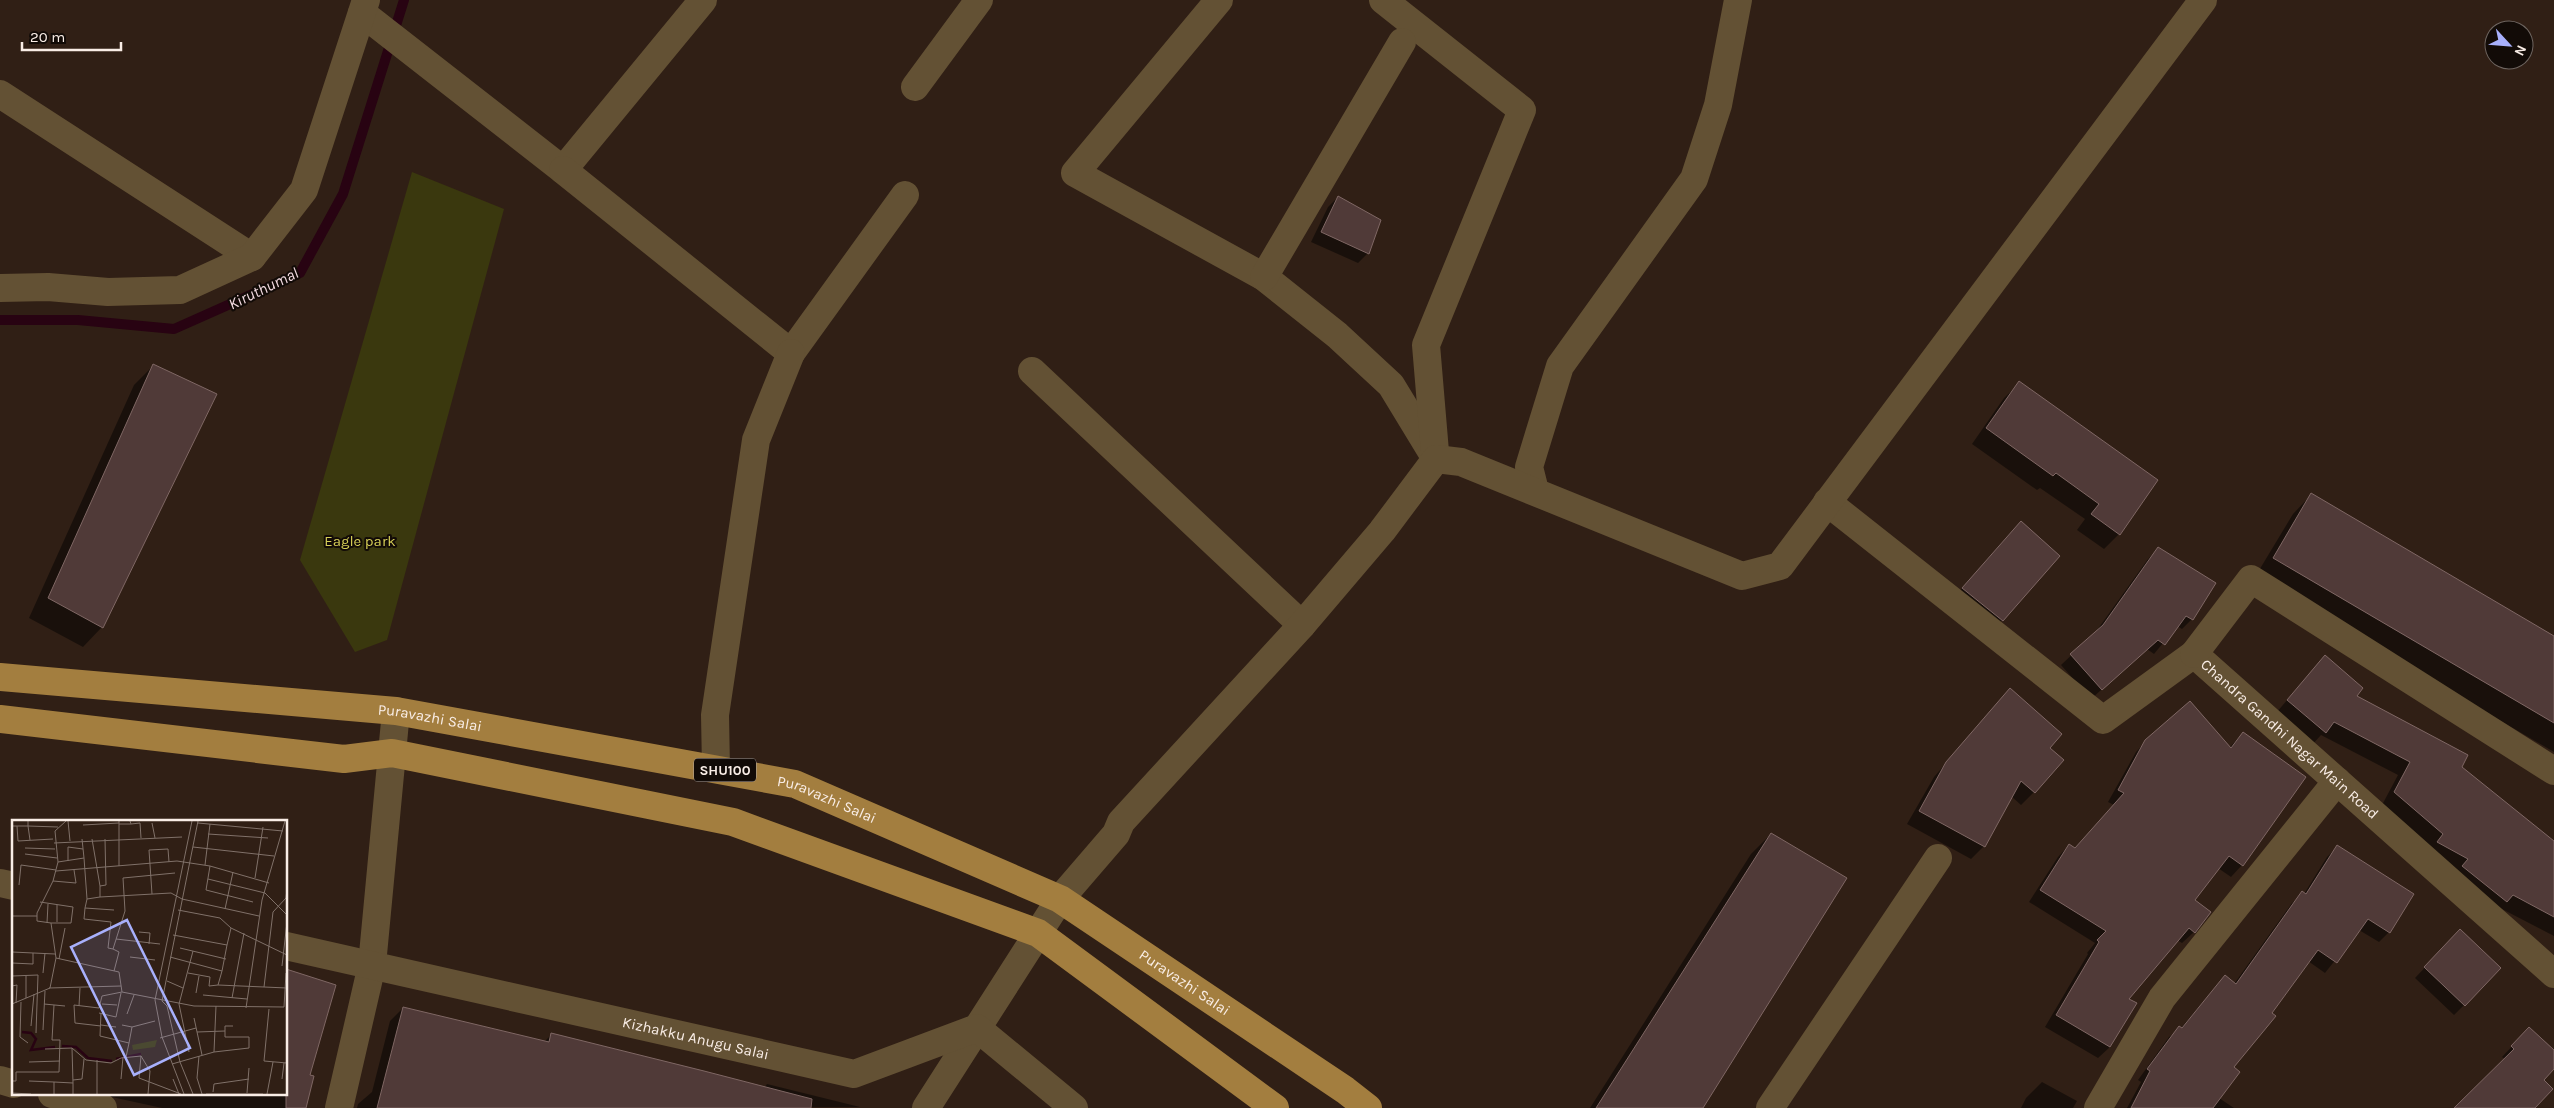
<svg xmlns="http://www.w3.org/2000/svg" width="2554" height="1108" font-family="Karla,sans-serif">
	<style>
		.green { fill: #3a380e }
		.shadow { fill: #0007 }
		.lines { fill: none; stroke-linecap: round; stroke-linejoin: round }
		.stream { stroke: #280312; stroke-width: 10 }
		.building { fill: #503a38; stroke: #7f6764 }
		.minor { stroke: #635134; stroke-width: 28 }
		.tertiary { stroke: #635134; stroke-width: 28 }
		.primary { stroke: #a37e3f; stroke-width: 28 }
		.labels { text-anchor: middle; stroke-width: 4; stroke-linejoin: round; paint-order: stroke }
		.shield { fill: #120b07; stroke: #b4a9a3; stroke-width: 1 }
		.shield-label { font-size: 14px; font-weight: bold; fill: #f9ede6 }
		.park-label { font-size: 15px; fill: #d6ce57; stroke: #120b07 }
		.street-label { font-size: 15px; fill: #f9ede6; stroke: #120b07 }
		.water-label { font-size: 16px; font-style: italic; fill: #f5dde3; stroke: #120b07 }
		.inset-river { fill: none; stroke: #280312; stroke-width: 2.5 }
		.inset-road { fill: none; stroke: #807169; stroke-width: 1 }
		.view { fill: #a8b0fc; fill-opacity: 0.15; stroke: #a8b0fc; stroke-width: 2.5 }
		.inset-edge { fill: none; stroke: #f9ede6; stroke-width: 2.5 }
	</style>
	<rect width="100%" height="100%" fill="#301f15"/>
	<path class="green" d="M412,172l92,37 -117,431 -32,12 -55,-92z"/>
	<path class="shadow" d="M1338,197l30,56 -10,10 -47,-21 17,-35z
		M153,366l-51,261 -19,20 -54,-29 105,-233z
		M2020,383l99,151 -15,15 -27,-19 8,-11 -45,-31 -3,2 -65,-46 32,-46z
		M2311,495l243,143v114l-299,-175 38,-63z
		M2010,533l-8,87 -10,11 -39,-32z
		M2158,549l34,70 -10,10 -5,-3 -23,28 -7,-5 -56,50 -30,-34 34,-32 53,-74z
		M2313,670l148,97 93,76v93l-54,-28 -118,-103 16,-30 -77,-40 -9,10 -36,-32z
		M2010,690l39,58 -15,44 -13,13 -10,-9 -27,50 -13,13 -64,-35 27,-47z
		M2243,733l-1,132 -11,12 -13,-9 -25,32 1,32 -12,11 -5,-3 -49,59 -18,48 -12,11 -53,-31 43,-73 -1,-1 8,-10 -66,-41 29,-45 11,-12 6,4 39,-44 -6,-3 28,-50 12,-13 81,9z
		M1771,834l-70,274h-111l161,-254z
		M2337,847l52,85 -10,10 -20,-12 -34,43 -17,-12 -76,106 -13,31 15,10h-107l14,-26 -3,-2 31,-43 12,-9 44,-52 9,8 58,-81 12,-9 23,-37z
		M2450,941l14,64 -10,10 -39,-37z
		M403,1008l141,34 7,-7 213,53 3,-4 93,23 -503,1 1,-4 14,-12 18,-71z
		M2519,1039l35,12v16l-12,13 -9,28h-77l49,-49 -3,-2z
		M2042,1082l35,19 -4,7h-52l5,-10z
		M98,1094h188l19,14h-143z"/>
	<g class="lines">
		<path class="stream" d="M0,320h78l96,9 126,-56 43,-79 61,-194"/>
	</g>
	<path class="building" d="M1338,196l43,24 -12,34 -48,-22z
		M153,364l64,30 -114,234 -55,-30z
		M2019,381l139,99 -38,55 -29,-21 8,-10 -43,-31 -3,3 -67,-48z
		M2311,493l243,143v87l-281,-165z
		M2021,521l39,35 -57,65 -41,-33z
		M2158,547l58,36 -23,37 -7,-4 -21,29 -7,-5 -56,50 -32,-36 33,-29z
		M2325,655l38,33 -6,8 111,59 -6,12 92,74v76l-41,-22 -6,7 -45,-36 6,-7 -31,-17 6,-8 -49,-42 16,-30 -76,-40 -8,11 -39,-33z
		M2010,688l52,46 -12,14 14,12 -29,33 -14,-12 -36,66 -66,-36 27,-49z
		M2190,701l41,47 12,-16 63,45 -63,89 -14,-10 -34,44 16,12 -16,21 -6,-5 -60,71 8,4 -27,44 -54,-32 43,-73 -2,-2 9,-9 -66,-41 29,-46 6,4 49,-55 -6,-3 27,-50z
		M1771,833l76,45 -144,230h-107z
		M2337,845l77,49 -24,39 -22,-14 -31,44 -19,-13 -46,63 4,3 -42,51 6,5 -27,36h-82l19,-37 -3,-2 32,-43 3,2 43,-53 11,9 66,-93 4,3z
		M2460,929l41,39 -36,38 -41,-39z
		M286,969l50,16 -26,90 4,1 -8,32h-20z
		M403,1007l146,35 2,-9 153,38 108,28 -1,9h-434z
		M2529,1027l25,23v19l-10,11 9,9 -18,19h-81l60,-59 -3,-3z"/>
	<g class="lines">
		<g class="minor">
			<path d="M1219,0l-144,173 189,104 73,58 54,50 45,74"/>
			<path d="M1383,0l139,110 -96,235 9,107"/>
			<path d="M362,13l201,157 140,-170"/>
			<path d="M915,87l64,-87"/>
			<path d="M0,94l252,163"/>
			<path d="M563,170l228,183 114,-158"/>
			<path d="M1264,277l138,-235"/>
			<path d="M0,288l48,-1 60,5 72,-2 72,-33 52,-67 62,-190"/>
			<path d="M1032,371l270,254"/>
			<path d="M1535,491l-6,-24 31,-101 134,-187 24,-74 20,-105"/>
			<path id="s1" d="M1827,502l276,218 91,-66 360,320"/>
			<path d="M2194,654l57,-75 303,192"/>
			<path d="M716,768l-1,-53 41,-275 35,-87"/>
			<path d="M0,1080l14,4"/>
			<path d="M52,1094l51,14"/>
			<path d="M339,1108l33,-143 24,-254"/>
			<path d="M926,1108l134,-209 56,-65 5,-12 181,-197 80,-94 54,-72 25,3 281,114 38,-10 423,-566"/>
			<path d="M1770,1108l168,-250"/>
			<path d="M2098,1108l64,-110 175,-217"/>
		</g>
		<g class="tertiary">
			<path d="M0,883l14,3"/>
			<path id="s2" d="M286,946l568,128 123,-46 97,80"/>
		</g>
		<g class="primary">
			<path id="s3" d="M0,677l396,34 399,73 265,115 285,191 23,18"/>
			<path d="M0,719l344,40 48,-6 341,69 305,111 237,175"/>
		</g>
	</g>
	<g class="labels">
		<rect class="shield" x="694" y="758.5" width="62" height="23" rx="4"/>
		<g class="shield-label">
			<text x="725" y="775">SHU100</text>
		</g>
		<g class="park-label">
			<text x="360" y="546">Eagle park</text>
		</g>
		<g class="street-label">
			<text dy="5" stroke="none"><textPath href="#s3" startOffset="432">Puravazhi Salai</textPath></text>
			<text dy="5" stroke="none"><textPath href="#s1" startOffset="592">Chandra Gandhi Nagar Main Road</textPath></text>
			<text dy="5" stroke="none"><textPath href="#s3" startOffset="838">Puravazhi Salai</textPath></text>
			<text dy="5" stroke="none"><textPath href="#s3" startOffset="1242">Puravazhi Salai</textPath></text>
			<text dy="5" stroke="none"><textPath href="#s2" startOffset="420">Kizhakku Anugu Salai</textPath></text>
		</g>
		<g class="water-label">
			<text transform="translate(263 288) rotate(-26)" y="6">Kiruthumal</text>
		</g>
	</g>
	<g transform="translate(12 820)">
		<rect width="275" height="275" fill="#301f15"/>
		<path d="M145,220l-2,7 -22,3 -1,-5z" fill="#3a380e"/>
		<path class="inset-river" d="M10,212l9,1 5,6 -5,11 24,-3M50,226l14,1 12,11 24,3M104,239l25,-5"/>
		<path class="inset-road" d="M16,1v5l30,1M56,1l2,20M107,1v45M140,3l3,15M186,3l85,8M107,4h12l-1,-3M119,4l9,-1 1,15M71,5l36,-2M0,6h16l2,14M5,6l1,15 35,-2M196,14l60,4M80,19l8,47M93,19l1,46 -6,1v11l71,-4 11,6 77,17M42,23l128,-6M181,27l81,9M13,28l30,1M13,34l32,4M72,38l3,41M56,41v-14l15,2M46,42l26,-4 -2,-19M193,45l5,-41M198,46l-4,24 47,12M44,51l121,-10 33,5 59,17M243,58l8,-51M196,59l57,14 22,22M41,61l23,2 -2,-13M7,65l2,-20 35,5M140,74l-3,-44 19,-1 1,13M28,82l33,5 -2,16h-20M73,88l2,-9 13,-2M213,89l8,-37M166,90l42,8 11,10 56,27M0,96h25M45,102v-17M35,103l1,-19M127,112l11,1 -1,11M161,115l54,10 4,-17M104,119l44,5M168,128l46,11M101,129l-5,-1 3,-26 -27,-3 1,-11 29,2M0,132l43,2M118,137l25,3M158,137l52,14 -4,14 69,3M44,138l63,14 3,20 72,14 90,1 2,-34M47,139l6,-31M0,143l21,1v-11M270,146l5,-44M102,151l5,-19 -6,-3 12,-38 -2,-33 52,-5M210,151l5,-26M31,153l2,-20M176,153l22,4 -1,9 9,-1M0,156l26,-1 -2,58M155,161l16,7M0,166l5,-1 -1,18M252,167l9,-75 13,-14 1,-9M37,168l72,-2M184,173l3,-17M191,175l44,4M14,178v-23M220,178l12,-65M9,182l-1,35 8,6M0,184l38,-16 6,-30 -5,-35 -14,-2v-8l16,-32 5,-19 -3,-31 11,-10M32,184l21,2M90,184l15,1M67,186l1,-18M234,188l16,-108 23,-79M257,189l-5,52 23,2M87,193l17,4 5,-24M89,193l-1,23 29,7 -3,14M115,194l7,-19M182,198l8,37M89,205l15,2M110,205l10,2 -3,16M19,206l3,-32M89,206l-26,-3 -1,-18 25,3 3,-12 20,-4M120,207l23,-6M31,210l2,-39M185,212l28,-1M148,218l36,-10M60,228l1,35M33,229l27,-1 14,12 25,3 10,-5 20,-2 9,15 -2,23M177,232l-10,-48 14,-53M202,232l2,-46M129,236l-2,22 42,16M187,236l-2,22 5,16M85,240v34M17,242l31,-1M160,244l42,-12 35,-4v-11h-24v-11h8M109,259l2,-22M161,259l6,15M270,259l2,-16M61,260l9,-1 2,-20M0,261h4v-9h43l1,-32h-8l2,-35M17,261l25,1M201,272l1,-8 35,-5M0,273l19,1M235,273l2,-25M42,274v-12l19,1v11M172,274l-22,-57 -7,-37 37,-179M181,274l-13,-32 -13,-56 -5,-5 36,-180M194,274h57M255,274l6,-32"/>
		<path class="view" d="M115,100l63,128 -56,27 -63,-128z"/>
		<rect width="275" height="275" class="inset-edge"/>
	</g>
	<g transform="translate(2509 45) rotate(116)"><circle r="24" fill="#120b07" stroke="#6e6560"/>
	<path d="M0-4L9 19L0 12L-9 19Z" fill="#a8b0fc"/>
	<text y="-8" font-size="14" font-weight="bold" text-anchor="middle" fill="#f9ede6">N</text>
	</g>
	<path d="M22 42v8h99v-8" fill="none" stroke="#f9ede6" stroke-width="2.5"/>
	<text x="30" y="42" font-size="15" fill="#f9ede6" stroke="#120b07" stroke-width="4" paint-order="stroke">20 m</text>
</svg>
